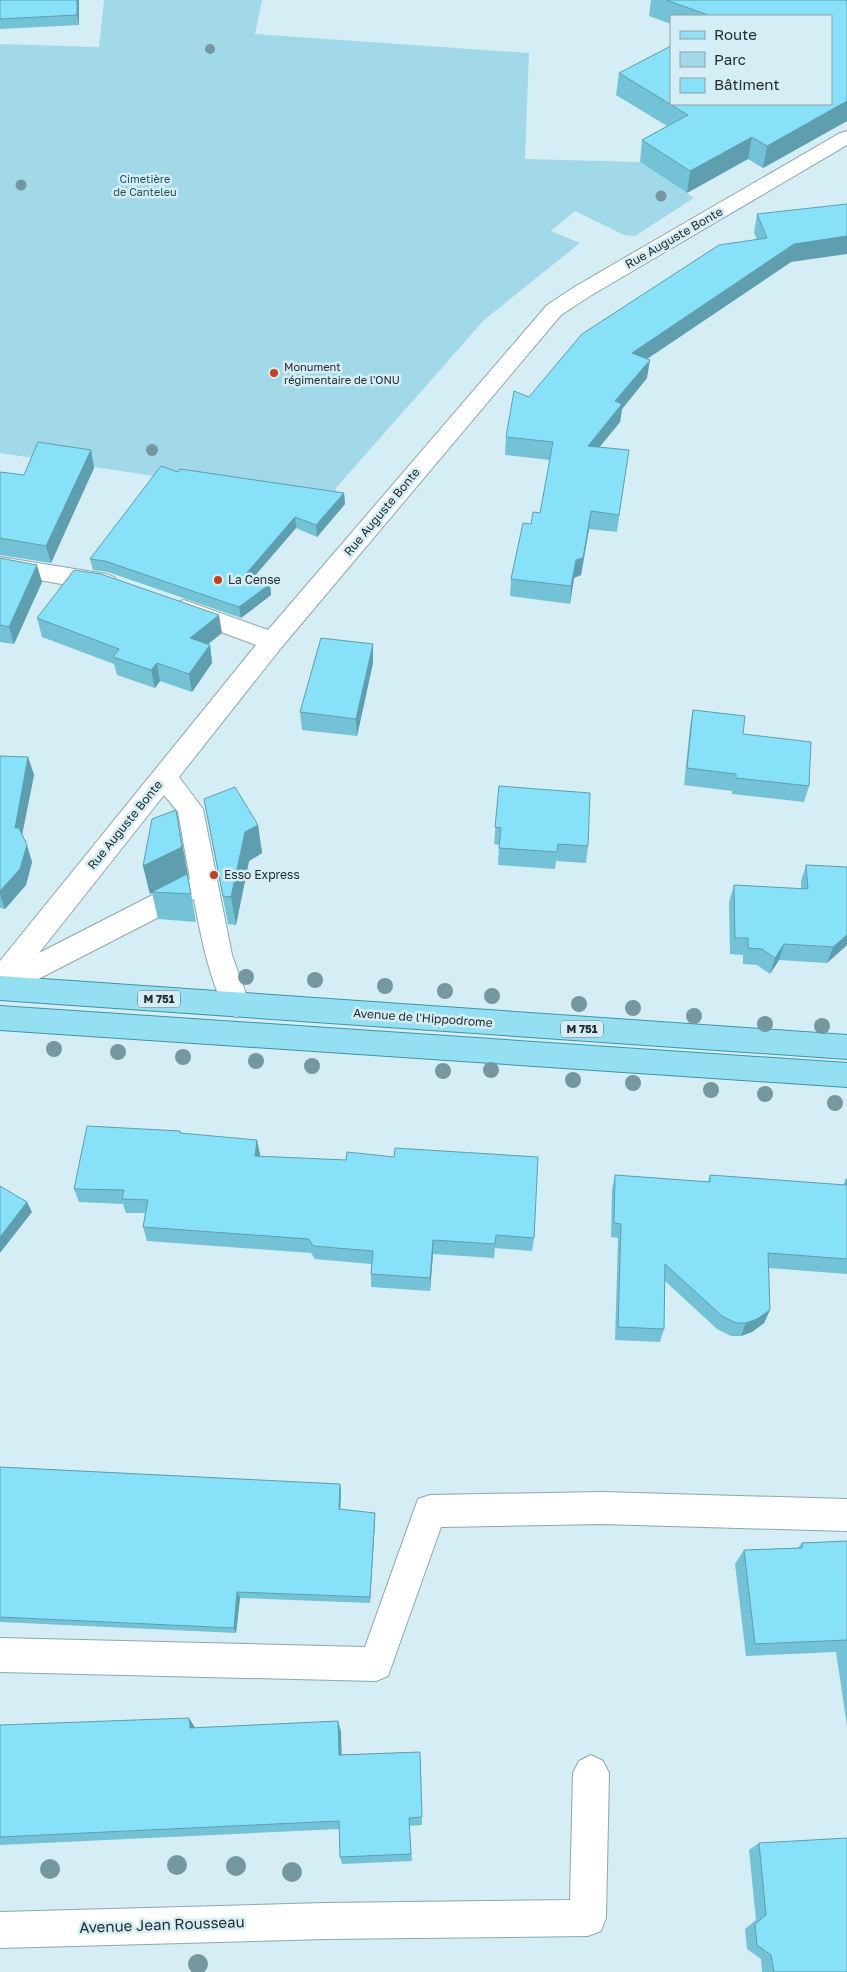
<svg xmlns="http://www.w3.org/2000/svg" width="847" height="1972" font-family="'Golos Text',sans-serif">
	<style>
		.green { fill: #a2d9e8 }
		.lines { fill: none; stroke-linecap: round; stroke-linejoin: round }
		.minor-casing { stroke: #8ea7ad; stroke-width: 2 }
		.major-casing { stroke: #3e94a8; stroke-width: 2 }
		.minor { fill: #fff; fill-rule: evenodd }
		.major { fill: #94e0f2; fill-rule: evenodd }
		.tree { fill: #7597a0 }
		.wall { fill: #74c2d6 }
		.shaded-wall { fill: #5e9eae }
		.building { fill: #87e2f9; stroke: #5e9eae }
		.poi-dot { fill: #c94018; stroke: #d5eef5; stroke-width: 2 }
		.labels { text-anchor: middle; stroke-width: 5; stroke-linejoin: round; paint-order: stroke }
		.far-park-label { font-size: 11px; fill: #27505a; stroke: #d5eef5 }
		.far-poi-label { font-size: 11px; fill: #232d2f; stroke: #d5eef5; text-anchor: start }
		.shield { fill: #d5eef5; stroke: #58676a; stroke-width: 1 }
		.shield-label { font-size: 11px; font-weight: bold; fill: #232d2f }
		.street-label { font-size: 12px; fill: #232d2f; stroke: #d5eef5 }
		.poi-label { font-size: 12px; fill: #232d2f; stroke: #d5eef5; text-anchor: start }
		.near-street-label { font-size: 15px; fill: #232d2f; stroke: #d5eef5 }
	</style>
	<rect width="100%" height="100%" fill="#d5eef5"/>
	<path class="green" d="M104,0h158l-7,34 274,19 -4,106 115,3 54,36 -59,38 -11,-1 -49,-24 -24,20 29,12 -96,77 -148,168 -2,15 -334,-50v-409l99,3z"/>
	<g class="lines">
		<defs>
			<path id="minor" d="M847,131v14l-257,151 -29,19 -280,333 -102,129 24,32 29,146 18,50 -4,8 -10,4 -10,-4c-17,-36 -25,-75 -32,-114l-181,93 -10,4 -3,-1v-34l256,-316 -80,-30 -4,-6 4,-6 8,-3 84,30 279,-325 29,-19 264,-153zM164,795l14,17 12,67 -10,2 -141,72z
				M0,557l106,17 8,3 4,6 -4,6 -8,3 -106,-19z
				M602,1492l245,7v32l-245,-7 -161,3 -53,149 -12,5 -376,-9v-34l365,9 53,-148 12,-4z
				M591,1755l12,6 6,12 -3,145 -5,13 -13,5 -263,3 -325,9v-36l325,-9 245,-3 3,-127 6,-12z"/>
			<path id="major" d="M0,976l847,59v24l-847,-59z
				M0,1006l847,57v24l-847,-57z"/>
		</defs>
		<use href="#minor" class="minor-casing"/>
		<use href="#major" class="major-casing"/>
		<use href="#minor" class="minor"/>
		<use href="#major" class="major"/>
	</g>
	<g class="tree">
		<circle cx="210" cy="49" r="5"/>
		<circle cx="21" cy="185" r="5.5"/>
		<circle cx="661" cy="196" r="5.5"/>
		<circle cx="152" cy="450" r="6"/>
		<circle cx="246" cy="977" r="8"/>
		<circle cx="315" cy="980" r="8"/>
		<circle cx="385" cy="986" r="8"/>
		<circle cx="445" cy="991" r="8"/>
		<circle cx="492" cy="996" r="8"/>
		<circle cx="579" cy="1004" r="8"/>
		<circle cx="633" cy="1008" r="8"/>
		<circle cx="694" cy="1016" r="8"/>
		<circle cx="765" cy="1024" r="8"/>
		<circle cx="822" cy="1026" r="8"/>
		<circle cx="54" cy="1049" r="8"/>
		<circle cx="118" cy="1052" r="8"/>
		<circle cx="183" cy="1057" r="8"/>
		<circle cx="256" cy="1061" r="8"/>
		<circle cx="312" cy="1066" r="8"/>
		<circle cx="491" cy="1070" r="8"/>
		<circle cx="443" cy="1071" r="8"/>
		<circle cx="573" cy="1080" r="8"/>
		<circle cx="633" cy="1083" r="8"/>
		<circle cx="711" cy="1090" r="8"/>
		<circle cx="765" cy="1094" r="8"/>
		<circle cx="835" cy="1103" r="8"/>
		<circle cx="177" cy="1865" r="10"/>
		<circle cx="236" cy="1866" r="10"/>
		<circle cx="50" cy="1869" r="10"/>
		<circle cx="292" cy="1872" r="10"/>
		<circle cx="198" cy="1964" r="10"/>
	</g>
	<path class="wall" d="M0,0h79v25l-79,4z
		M651,0h196v121l-84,47 -15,-9 -61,34 -47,-31 2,-22 25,-14 -51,-31 3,-22 212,-57h-160v8l-22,-8z
		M757,214l34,48 -144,97v19l-25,31 -2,13 -21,25 27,21 -9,64 -28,-3 -8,46 -7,3 -4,26 -60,-8 1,-17 20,-55 9,-11 10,-53 -45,-5 1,-18 23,-40 228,-158 -3,-6z
		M91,450l3,18 -43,95 -51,-8v-83l24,3z
		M178,472l166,21 1,11 -28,33 -21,-9 -43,50 17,6 1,11 -30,23 -133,-46 -15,-2 -3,-11z
		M0,558l42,24 -28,62 -14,-2z
		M37,618l185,15 -14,11 2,1 2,18 -20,29 -32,-11 -5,7 -38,-13 -3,-11 -72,-27z
		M373,644v19l-16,73 -55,-6 -2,-18z
		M693,710l50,24 66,52 -5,16 -72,-8v-3l-48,-6 6,-58z
		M0,756l28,1 6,18 -12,60 10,27 -6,23 -21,24 -5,-1z
		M499,786l89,60 -2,17 -30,-2 -1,8 -57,-4 1,-20 -5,-1z
		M204,799l54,26 4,28 -13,8 -13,64 -8,-1z
		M806,865l41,2v77l-1,2 -19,17 -48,-3 -9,14 -13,-9 -14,-1v-9l-13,-1 -1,-52 5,-17 67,4v-8z
		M143,866l45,9 8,47 -38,-3 -6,-26 -2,1z
		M180,1131l1,2 79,21v2l274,82 -2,13 -37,-3 -1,10 -61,-4 -3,37 -59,-4v-23l-56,-5 -4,-6 -164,-12 -4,-14 2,-14h-19l-3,-9 -44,-2 -5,-13z
		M615,1175l93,7 2,-7 133,10 3,-6h1v98v-3l-78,-6 1,42 -6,13 -12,9 -11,4h-10l-14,-7 -52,-48 -1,48 -4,13 -45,-2 3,-102 -7,-1 1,-48z
		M0,1467l340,17 1,7 -1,18 35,11 -5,83 -130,-5 -4,35 -236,-11z
		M847,1541v185l-11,-74 -90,4 -11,-92 9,-14 54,-2 4,-5z
		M338,1721l3,11v23l79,-3 2,73 -13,1 3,35 -70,3 -2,-7 -1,-28 -339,16v-120l196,3z
		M759,1843l88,129h-85l-1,-13 -14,-10 -2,-20 11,-9 -7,-70z"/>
	<path class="shaded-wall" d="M77,0h2v25l-2,-10z
		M847,101v20l-84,47 4,-22z
		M752,137l-4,22 -61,34 3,-22z
		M847,236v18l-56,8 -162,109 3,-18 162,-109z
		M650,360l-3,18 -25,31 -2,13 -34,42 2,-18 27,-45z
		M91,450l3,18 -43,95 -5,-17z
		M344,493l1,11 -28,33 -1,-12z
		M591,511l-2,18 -8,46 -7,3 -4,26 1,-18 5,-26z
		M295,517l1,11 -50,58 -1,-11z
		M37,565l5,17 -28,62 -5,-17z
		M270,584l1,11 -30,23 -2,-11z
		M219,615l3,18 -29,23 -3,-18z
		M373,644v19l-16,73 -1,-17z
		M210,645l2,18 -20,29 -3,-18z
		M157,663l3,18 -5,7 -4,-18z
		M28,757l6,18 -14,70 -5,-17z
		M176,810l12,65 -33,17h-3v1l-2,1 -7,-28z
		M258,825l4,28 -13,8 -13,64 -5,-28 14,-65z
		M27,845l5,17 -6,23 -21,24 -5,-15v-3z
		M847,935v9l-1,2 -19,17 6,-16z
		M784,944l-5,16 -9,14 5,-16z
		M257,1140l3,14 -2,16 -3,-14z
		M27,1202l5,10 -32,41v-16z
		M433,1240v14l-3,37v-13z
		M770,1310l-6,13 -12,9 -11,4 5,-13z
		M340,1484l1,7 -1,25 -1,-7z
		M375,1513v7l-5,83v-6z
		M237,1592l3,6 -4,35 -2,-5z
		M189,1718l7,11 -6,-1z
		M338,1721l3,11 1,33 -3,-10z"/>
	<path class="building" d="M0,0h77v15l-77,4z
		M666,0h179l2,1v100l-80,45 -15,-9 -62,34 -48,-31 46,-25 -69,-42 52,-27v58h160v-88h-120z
		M847,204v32l-53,8 -162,109 18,7 -35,41 7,3 -34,42 41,4 -10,65 -28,-4 -8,47 -7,2 -5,26 -60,-7 12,-56 8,1 2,-12 7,1 13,-71 -47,-5 8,-46 15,6 53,-63 137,-89 48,-7 -10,-24z
		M38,442l53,8 -45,96 -46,-8v-66l24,3z
		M161,466l17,6 2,-3 164,24 -28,32 -21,-8 -50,58 25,9 -31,23 -134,-46 -15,-2z
		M0,558l37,7 -28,62 -9,-2z
		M74,570l27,4 118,41 -29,23 20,7 -21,29 -32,-11 -6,7 -38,-13 6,-8 -82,-31z
		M321,638l52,6 -17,75 -56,-7z
		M693,710l52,6 -2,18 68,8 -2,44 -73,-8v-4l-49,-6z
		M0,756l28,1 -13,71h4l8,17 -7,24 -20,22z
		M499,786l91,7 -2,53 -30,-2 -1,8 -58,-4 2,-20 -6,-1z
		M235,787l23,38 -13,7 -14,65 -8,-1 -19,-97z
		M176,810l6,37 -39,19 9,-47z
		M806,865l41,2v68l-14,12 -49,-3 -9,14 -13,-9 -14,-1v-10h-13l-1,-53 74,4z
		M187,874l4,20 -39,-2z
		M87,1126l93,5v2l77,7 -2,16 91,4 1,-8 47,5 1,-9 143,9 -4,81 -38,-3 -1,9 -62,-4 -3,38 -59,-4 2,-23 -60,-5 -4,-7 -166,-12 5,-27 -26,-1 2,-9 -50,-1z
		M615,1175l95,7v-7l136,10v-6h1v80l-79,-6 2,57 -13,9 -11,4h-10l-14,-7 -57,-52 -1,65 -46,-2 3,-103 -7,-1z
		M0,1186l27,16 -27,35z
		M0,1467l340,17 -1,25 36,4 -5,84 -133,-5 -3,36 -234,-11z
		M847,1541v99l-92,4 -11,-94 58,-2v-5z
		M189,1718l1,10 148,-7 1,34 81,-3 2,65 -13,1 2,36 -71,3 -1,-36 -339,16v-112z
		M847,1838v134h-73l-3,-17 -14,-10 -2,-21 11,-9 -7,-72z"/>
	<g class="poi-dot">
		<circle cx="274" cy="373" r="5"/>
		<circle cx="218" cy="580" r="5"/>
		<circle cx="214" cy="875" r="5"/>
	</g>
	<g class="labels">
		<g class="far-park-label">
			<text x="145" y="183">Cimetière<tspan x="145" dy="13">de Canteleu</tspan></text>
		</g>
		<g class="far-poi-label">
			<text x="284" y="371">Monument<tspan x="284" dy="13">régimentaire de l'ONU</tspan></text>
		</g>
		<g class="shield">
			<rect x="138" y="990.5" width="42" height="17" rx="4"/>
			<rect x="561" y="1020.5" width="42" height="17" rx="4"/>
		</g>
		<g class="shield-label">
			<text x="159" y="1003">M 751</text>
			<text x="582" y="1033">M 751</text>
		</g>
		<g class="street-label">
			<text transform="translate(674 238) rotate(-30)" y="4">Rue Auguste Bonte</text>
			<text transform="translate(382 512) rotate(-50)" y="4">Rue Auguste Bonte</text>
			<text transform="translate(125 825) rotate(-51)" y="4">Rue Auguste Bonte</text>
			<text transform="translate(423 1018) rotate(4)" y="4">Avenue de l'Hippodrome</text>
		</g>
		<g class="poi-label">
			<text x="228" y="584">La Cense</text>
			<text x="224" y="879">Esso Express</text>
		</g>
		<g class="near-street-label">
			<text transform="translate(162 1925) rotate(-2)" y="5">Avenue Jean Rousseau</text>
		</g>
	</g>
	<rect x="670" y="15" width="162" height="90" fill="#d5eef5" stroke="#8ea1a6"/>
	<rect x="680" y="31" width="25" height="8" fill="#94e0f2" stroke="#8ea1a6"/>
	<text x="714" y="40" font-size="15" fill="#232d2f">Route</text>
	<rect x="680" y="52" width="25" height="15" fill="#a2d9e8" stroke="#8ea1a6"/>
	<text x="714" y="65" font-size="15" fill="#232d2f">Parc</text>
	<rect x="680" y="78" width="25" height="15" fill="#87e2f9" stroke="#8ea1a6"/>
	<text x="714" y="90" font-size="15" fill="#232d2f">Bâtiment</text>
</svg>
